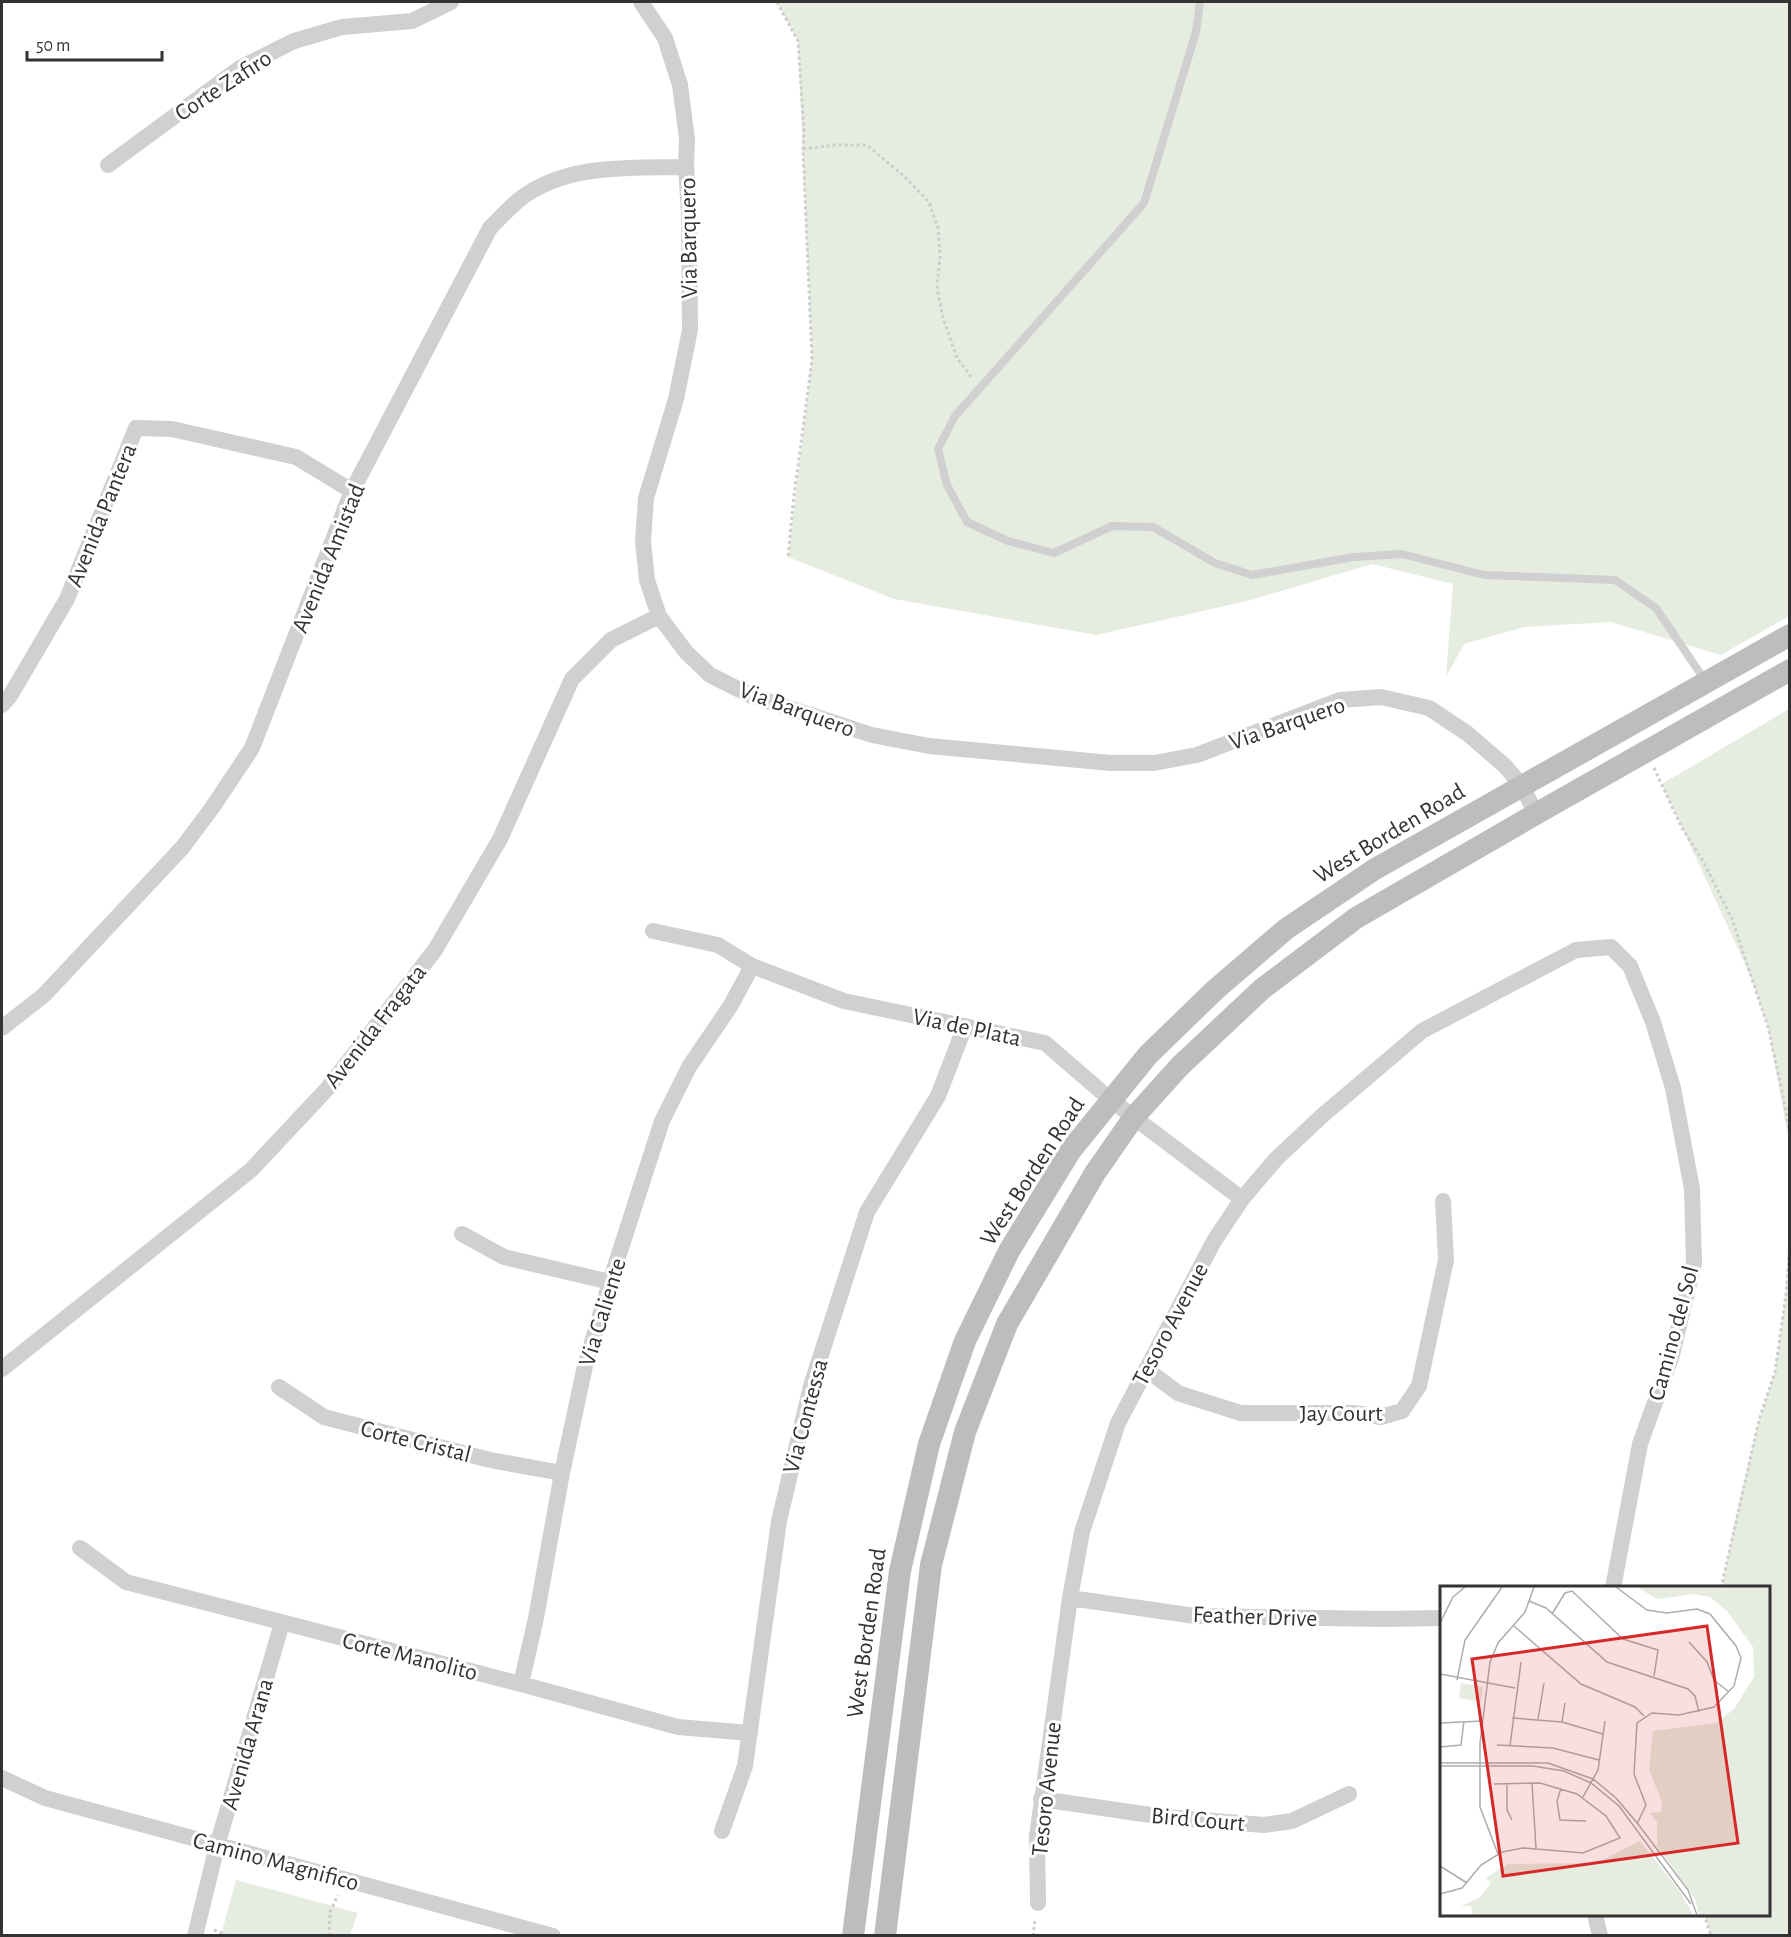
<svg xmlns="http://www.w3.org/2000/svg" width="1791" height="1937" font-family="'Alegreya Sans',sans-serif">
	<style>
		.green { fill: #e6ecdf }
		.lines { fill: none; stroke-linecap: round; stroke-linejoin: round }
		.path { stroke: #cdcdcd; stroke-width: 3; stroke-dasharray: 3 3; stroke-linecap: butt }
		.service { stroke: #d0d0d0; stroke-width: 8 }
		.minor { stroke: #d0d0d0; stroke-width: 16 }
		.secondary { stroke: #bdbdbd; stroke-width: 22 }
		.labels { text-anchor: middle; stroke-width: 6; stroke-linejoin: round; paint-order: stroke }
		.street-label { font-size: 24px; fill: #333; stroke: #fff }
		.inset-road { fill: none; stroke: #adadad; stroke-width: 1.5 }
		.view { fill: #d62828; fill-opacity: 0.15; stroke: #d62828; stroke-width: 3 }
		.inset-edge { fill: none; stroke: #333; stroke-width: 3 }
	</style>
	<rect width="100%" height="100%" fill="#fff"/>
	<path class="green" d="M777,2h1012v614l-68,39 -110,-33 -87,5 -60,17 -18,33 7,-93 -81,-20 -125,37 -151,34 -202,-36 -106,-42 24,-197 -14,-319z
		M1789,709v433l-21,-115 -18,-52 -88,-191z
		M1789,1226v709h-78l-7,-20 64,-1v-326l-46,-1 16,-80 21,-87 16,-48 11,-78z
		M236,1880l122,33 -8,22h-129z"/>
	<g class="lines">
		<path class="path" d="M777,2l21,39 6,89 -1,19 9,211 -19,144 -5,53
			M803,149l31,-4h33l38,32 24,25 9,26 2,29 -3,31 6,30 14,40 15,20
			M1654,768l27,58 23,37 28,56 36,108 17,78 5,30
			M1721,1588l38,-168 16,-48 11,-78 4,-50
			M1704,1914l7,22
			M214,1930l15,6
			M329,1936l1,-24 8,-17
			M1033,1936l2,-17"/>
		<path class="service" d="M1200,2l-4,30 -52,171 -189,213 -17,33 9,36 20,37 41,19 46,12 58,-27 41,1 62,36 37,12 102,-18 48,-3 82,21 131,5 41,28 50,74"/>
		<path class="minor" d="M641,2l24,36 15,47 7,54 -1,28 3,46 1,117 -14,69 -30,99 -3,44 4,38 12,36 27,36 24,23 42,21 120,39 57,11 182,17h43l43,-8 143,-55 41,-3 48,11 39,26 37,32 17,20 14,28
			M108,165l132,-97 54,-27 48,-14 70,-6 39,-19
			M2,705l8,-9 57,-97 69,-171 36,1 124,28 56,34
			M653,931l65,14 34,21 92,35 201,42 66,57 131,99
			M2,1028l42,-33 138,-147 30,-40 40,-60 100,-257 138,-263c10,-10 19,-20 30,-29 47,-36 111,-31 166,-32
			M462,1234l42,23 106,25
			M2,1369l249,-199 76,-81 108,-139 65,-111 72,-160 39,-39 48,-24
			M1146,1369l32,24 63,20h113l27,4 21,-6 17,-25 27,-126 -3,-59
			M279,1387l45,30 166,43 72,13
			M80,1548l46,34 395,102 157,43 72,6
			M1070,1598l125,18 190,3 57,-1
			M521,1684l15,-66 26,-145 23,-107 25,-84 52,-161 27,-54 42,-62 21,-39
			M2,1778l43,20 508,138
			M1041,1799l123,18 100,8 28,-4 57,-27
			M722,1831l23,-65 34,-245 32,-135 56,-174 71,-116 27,-70
			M1038,1903l-1,-67 33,-238 12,-66 36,-109 96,-182 28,-42 34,-40 47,-44 99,-84 154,-81 35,-3 19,19 23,56 20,66 19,101 2,74 -22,92 -32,89 -27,144
			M1595,1914l5,22
			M195,1936l22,-90 65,-223"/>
		<path class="secondary" d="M853,1936l47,-365 29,-127 36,-103 44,-90 62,-101 77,-95 67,-65 71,-61 89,-60 415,-234
			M885,1936l46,-371 34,-133 42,-108 88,-151 39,-56 46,-51 82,-77 94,-71 185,-107 249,-141"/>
	</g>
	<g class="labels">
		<g class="street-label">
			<text transform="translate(223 85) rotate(-33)" y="8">Corte Zafiro</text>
			<text transform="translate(688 238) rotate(-91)" y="8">Via Barquero</text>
			<text transform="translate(101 515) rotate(-68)" y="8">Avenida Pantera</text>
			<text transform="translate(328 558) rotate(-68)" y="8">Avenida Amistad</text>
			<text transform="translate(797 709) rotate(20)" y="8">Via Barquero</text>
			<text transform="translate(1287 723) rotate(-19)" y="8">Via Barquero</text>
			<text transform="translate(1389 833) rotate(-31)" y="8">West Borden Road</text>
			<text transform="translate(375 1026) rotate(-52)" y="8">Avenida Fragata</text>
			<text transform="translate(967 1027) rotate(12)" y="8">Via de Plata</text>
			<text transform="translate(1032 1171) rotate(-57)" y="8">West Borden Road</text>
			<text transform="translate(602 1312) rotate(-73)" y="8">Via Caliente</text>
			<text transform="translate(1170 1324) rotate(-62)" y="8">Tesoro Avenue</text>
			<text transform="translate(1673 1333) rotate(-75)" y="8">Camino del Sol</text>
			<text x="1341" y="1421">Jay Court</text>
			<text transform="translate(805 1416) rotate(-75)" y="8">Via Contessa</text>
			<text transform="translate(416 1441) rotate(14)" y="8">Corte Cristal</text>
			<text transform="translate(1255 1616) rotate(2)" y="8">Feather Drive</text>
			<text transform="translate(866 1633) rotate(-82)" y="8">West Borden Road</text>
			<text transform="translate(410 1656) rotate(14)" y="8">Corte Manolito</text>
			<text transform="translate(247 1744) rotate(-74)" y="8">Avenida Arana</text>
			<text transform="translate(1046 1789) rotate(-84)" y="8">Tesoro Avenue</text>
			<text transform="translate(1198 1819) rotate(5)" y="8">Bird Court</text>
			<text transform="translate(276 1861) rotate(15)" y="8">Camino Magnifico</text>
		</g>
	</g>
	<g transform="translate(1440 1586)">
		<rect width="330" height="330" fill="#fff"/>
		<path d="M197,1h133v328h-71l-4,-16 -38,-53v-24l-7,-9 11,-1 1,-10 -13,-32 4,-39 63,-8 18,-14 20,-32 -1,-30 -26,-36 -17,-14 -15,-3 -38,5zM21,97l22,4 -2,15 -22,-4zM200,255l41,52 12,22h-220l-2,-9h-10l18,-8 12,-15 -5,-5 22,-14 89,-1z" fill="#e6ecdf"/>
		<path class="inset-road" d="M176,1l31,23 20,3 30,-4 13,5 26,32 5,12 -7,28 -20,21 -35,8 -27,-2 -15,10 -3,51 12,31 -9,19M89,15l17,7 61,54 81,27 7,7 4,16M112,28l13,-21 7,-2 51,48 35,11 -4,26M0,37l13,-26 12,-10M74,40l67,58 54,23 9,9M249,56l18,20 7,18 15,12M0,88l75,14M17,94l8,-40 37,-53M72,132l50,4 41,12M98,133l6,-36M122,136l3,-19M0,137l42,-2M57,159l56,3 46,12M70,160l11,-84M0,161l21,-2 3,-24M0,177h108l45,16 23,19 22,26 50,66 9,25M0,180h93l31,5 27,12 28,23 72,98M67,197v27l5,10M92,197l4,65M121,202l-4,13 3,19 26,1M143,211l15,-27 7,-49M58,268l-18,-47v-64l10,-81 8,-19 27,-31 9,-25M0,280l27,17M0,308l22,-6 19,-23 21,-13 21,-4 60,5 37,-15 -14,-22 -29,-22 -37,-11 -46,1"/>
		<path class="view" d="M267,40l31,217 -235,33 -31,-217z"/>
		<rect width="330" height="330" class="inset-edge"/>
	</g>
	<rect width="1791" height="1937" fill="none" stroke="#333333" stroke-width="6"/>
	<path d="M27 51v9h135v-9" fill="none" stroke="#333333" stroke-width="3"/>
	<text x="36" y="51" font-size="18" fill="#333333" stroke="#ffffff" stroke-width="4.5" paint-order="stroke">50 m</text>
</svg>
